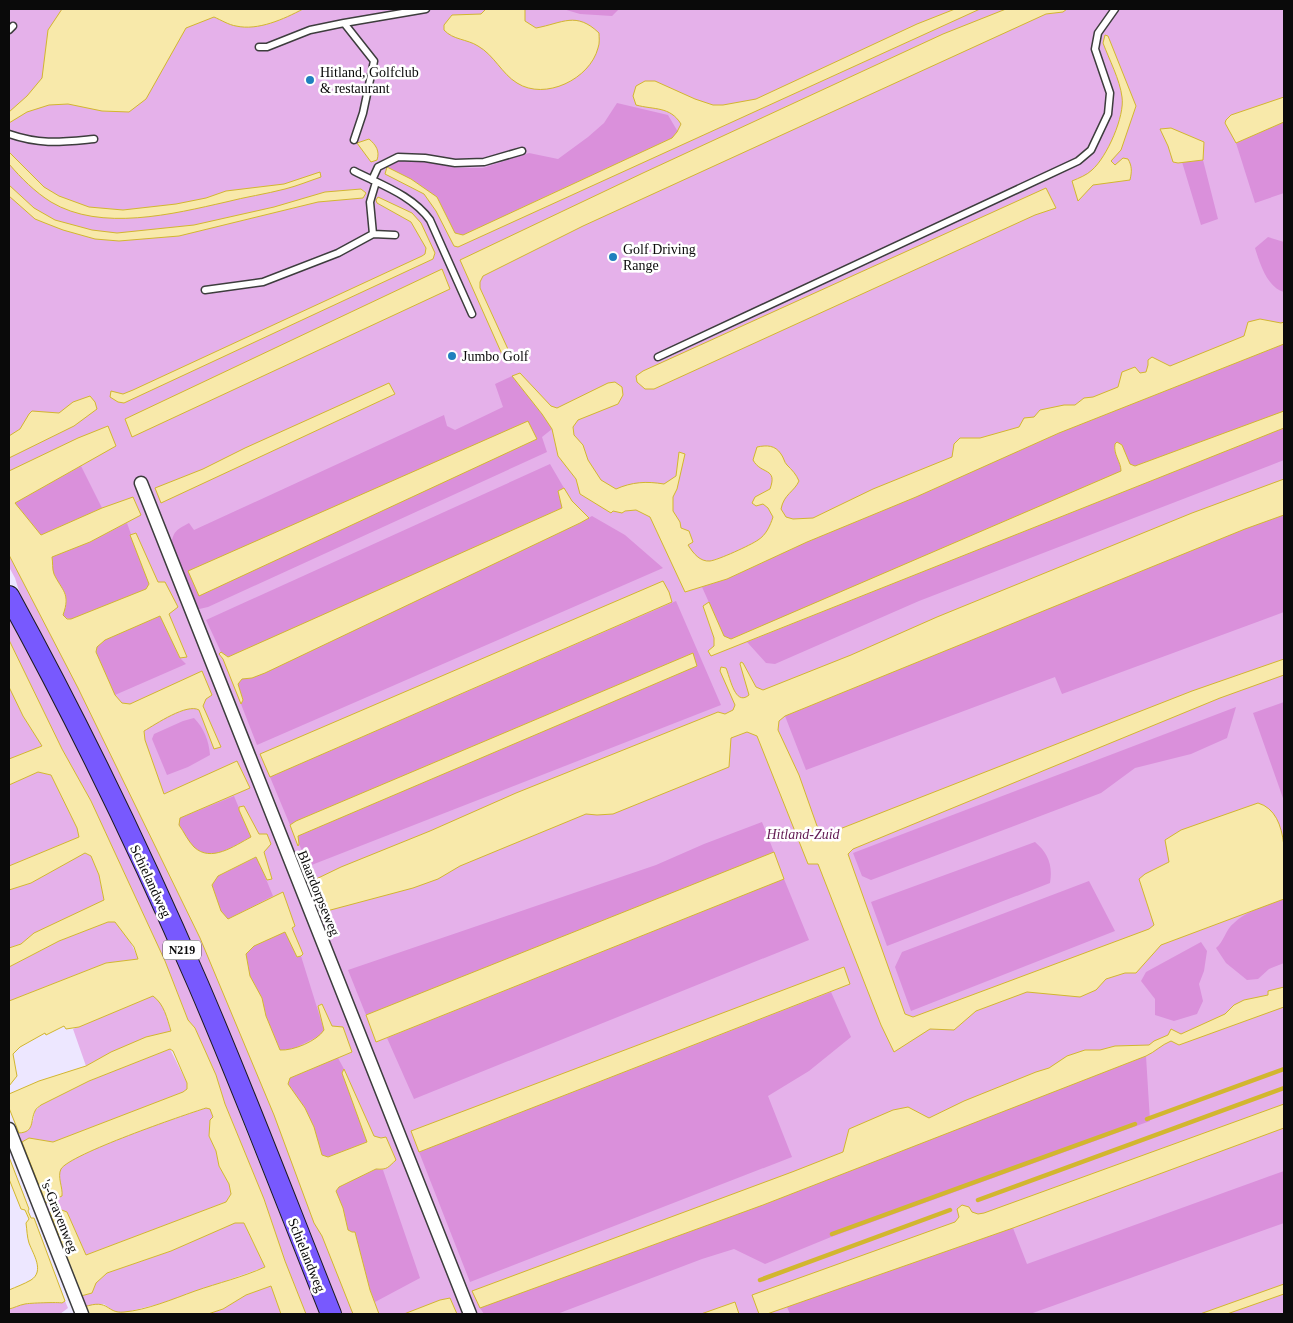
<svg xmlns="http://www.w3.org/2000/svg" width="1293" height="1323" font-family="Georgia,serif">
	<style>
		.green { fill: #e5b1ea }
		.forest { fill: #da90db }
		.water { fill: #f8e9aa; stroke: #d2b62f }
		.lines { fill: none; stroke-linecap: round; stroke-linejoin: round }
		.stream { stroke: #d2b62f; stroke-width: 4.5 }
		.lane-casing { stroke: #3d3d3d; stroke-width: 9 }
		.street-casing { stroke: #3d3d3d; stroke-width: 15 }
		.primary-casing { stroke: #1b1b1b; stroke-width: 22 }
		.lane { stroke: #fff; stroke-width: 6 }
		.street { stroke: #fff; stroke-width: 12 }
		.primary { stroke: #7859fe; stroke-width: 20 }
		.poi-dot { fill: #1f80be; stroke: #fff; stroke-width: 2 }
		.labels { text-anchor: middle; stroke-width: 5; stroke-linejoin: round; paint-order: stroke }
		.shield { fill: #fff; stroke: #545454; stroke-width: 1 }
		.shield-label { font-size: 12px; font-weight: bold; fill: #0a0a0a }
		.poi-label { font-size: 14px; fill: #0a0a0a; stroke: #fff; text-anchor: start }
		.park-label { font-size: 14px; font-style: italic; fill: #631a52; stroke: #fff }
		.street-label { font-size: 14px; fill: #0a0a0a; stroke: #fff }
	</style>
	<rect width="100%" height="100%" fill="#ede7ff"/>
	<path class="green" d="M9,9h1275v1305h-945l-314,-704 -10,-32 -6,-11z
		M9,613l100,196 92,203 43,113 76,189h-14l-21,-53 -21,-62 -39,-95 -9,-29 -21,-47 -7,-8 -23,-59 -74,-160 -29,-52 -53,-109z
		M9,687l14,29 19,30 -33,13z
		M38,772l13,3 26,53 2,9 -70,29v-81z
		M84,853l7,3 8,19 5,26 -70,32 -13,11 -12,4v-58l22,-7z
		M108,922h7c10,10 18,23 23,37l-32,4 -97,38v-34l50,-26z
		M154,995c10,9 13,24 17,37 -31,7 -58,19 -85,34l-13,-37z
		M170,1049l17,34v6l-4,3 -130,50 -24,-4 -7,4 -3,-9 5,-1 9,-11 2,-10 6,-6 48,-24z
		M206,1108h4l3,10 -4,18 7,15 3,15 10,18 2,10 -5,8 -140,53 -19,-43 -8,-3 -9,3 -4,-9 16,-7c1,-9 -5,-19 -1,-27 9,-15 123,-54 145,-61z
		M234,1223h10l21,44 -106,37 -37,9 -10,-3 -8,-6 -20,3 -3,-11 11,-3 4,-10 11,-10 64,-22z
		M271,1286l10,28h-73l15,-5 23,-14z
		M65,1301l3,7 -8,6h-51v-5c5,-1 10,-4 16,-5 4,-1 35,-2 37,-1z"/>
	<path class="forest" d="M563,9h56l-7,7 -32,-2z
		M617,103l51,12 10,17 -6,6 -209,97 -8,-2 -18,-36 -26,-18 -22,-11 2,-5 8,-3 43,4 13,4h28l46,-15 29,6 30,-22 16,-14z
		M1284,122v71l-29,10 -19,-60z
		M1203,160l15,59 -17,6 -19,-63z
		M1268,237l16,5v50c-17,-5 -24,-28 -29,-44z
		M1284,344v67l-149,55 -5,-1 -8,-20 -8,4 8,22 -374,162 -17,6 -7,-3 -22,-49 25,-8 80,-37 109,-45 143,-64z
		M512,376l30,38 10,15 -10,8 5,15 -339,155 -13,3 -24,-63c2,-16 5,-17 18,-24l5,7 250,-115 3,11 8,4 48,-23 -8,-23z
		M1284,428v32l-365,141 -144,63 -9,-1 -19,-21z
		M550,464l14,24 -6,3 4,17 -334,149 -7,-5 -15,-32z
		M81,466l21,42 -61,27 -26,-32z
		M1284,515v97l-222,82 -7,-17 -249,93 -21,-54 460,-187z
		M592,516l33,19 38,33 -406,177 -16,-41 2,-4 -5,-16 4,-5 10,-1 328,-155z
		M127,523l22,61 -3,5 -75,30 -7,-2 -1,-2c9,-22 -1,-24 -9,-41 -2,-5 -1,-11 -2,-17l38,-15z
		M676,601l45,104 -412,161 -10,-22 -1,-8 399,-170 -4,-13 -397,168 -6,4 -20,-48z
		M160,616l20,42 6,6 -71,31 -19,-43 1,-5 8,-7z
		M1284,702v99l-31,-88z
		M1236,707l-9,31 -36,16 -56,14 -34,25 -230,87 -9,-4 -9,-23z
		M194,718c10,10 15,23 16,37l-22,12 -21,8 -15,-36 2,-5 29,-13z
		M234,796l17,41c-17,8 -39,26 -57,10 -6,-6 -10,-15 -15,-22l1,-7z
		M762,822l12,30 -408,163 -18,-45 308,-105 48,-21z
		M1035,842c13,11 18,23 15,41l-163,63 -16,-44z
		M257,857l16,39 -45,23 -7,-8 -9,-26 6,-9z
		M784,879l25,61 -395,159 -27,-61z
		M1089,881l26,50 -204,80 -16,-44 7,-15z
		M1284,899v64l-15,6 -11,10 -11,1 -21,-17 -10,-15c8,-6 9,-18 18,-25 14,-13 33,-18 50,-24z
		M285,931l12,26 4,-1 23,74 -3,5 -32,16 -9,-1 -14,-34 -4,-18 -12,-22 -4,-22 8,-8z
		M1201,942l6,9 -3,20 -5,13 4,17 -6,13 -23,7 -19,-6v-16l-14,-18 5,-9z
		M831,992l20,45 -42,34 -41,25 24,61 -322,125 -51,-130z
		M1146,1056l4,65 -319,116 -66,27 -31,-15 -32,10 -145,55h-73l-4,-6 283,-103z
		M338,1058l6,11 -2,4 25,69 -40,15 -5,-2 -8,-28 -9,-19 -17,-24 2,-6z
		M376,1169l7,1 37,108 -45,24 -5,-12 -15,-58h-3l-4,-2 -5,-22 -7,-17 3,-4z
		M1284,1171v52l-254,91h-240l-3,-7 226,-79 14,36z"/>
	<path class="water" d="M62,9h241c-19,10 -45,22 -67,17 -7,-1 -15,-6 -22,-9l-28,11 -40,71 -17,13 -27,-1 -34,-7 -19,1 -22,7 -18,11v-11l18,-16 15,-18 6,-48z
		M486,9h39v12l11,7c27,-5 40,-17 63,5 0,4 1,10 -1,15 -8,31 -53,53 -81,35 -15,-9 -23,-28 -39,-37 -11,-7 -25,-6 -34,-16v-5l8,-10 29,-1z
		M955,9h25l-522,238 -4,-1 -18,-35 -12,-17 -39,-20 2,-7 24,12 26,18 18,36 8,2 209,-97 5,-6 4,-8c-11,-18 -27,-14 -45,-19l-3,-9 3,-10 9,-5h10l40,18 18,6h10l33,-6 161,-75z
		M1006,9h61l-4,3 -17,2 -463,212 -100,50 -3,6v6l32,70 -7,3 -45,-101 183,-87 300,-139z
		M1105,35l3,1 28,70 -15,44 -10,11 4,4 8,-7 5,1c4,7 4,12 2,21l-37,5 -15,16 -6,-20c7,-3 15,-6 20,-11 15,-13 33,-54 30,-73 -2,-17 -13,-38 -19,-54z
		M1284,97v25l-48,21 -11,-20 1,-3 5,-5z
		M1171,128l33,14 -1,18 -25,3 -5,-1 -5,-16 -8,-17z
		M369,139c7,6 11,12 8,21l-6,2 -14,-19z
		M9,152l35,35 15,9 30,11 34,3 53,-6 30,-6 20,-7 58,-7 36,-12 1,5c-12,4 -24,9 -36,12 -19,5 -40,8 -59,13 -53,12 -125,30 -175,0 -16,-10 -30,-24 -42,-38z
		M9,185l25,23 21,12 37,10 25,3 77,-8 80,-18 51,-15 36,-3 5,4 -3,5 -45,4 -139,34 -60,5 -24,-2 -32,-9 -18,-7 -10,-4 -26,-23z
		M1046,188l10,20 -21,7 -381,174h-9l-8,-7 -1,-6 7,-5z
		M378,197l34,16 9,10 14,30 -2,6 -309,144 -6,-1 -8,-5 1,-6 12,3 10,-4 289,-134 3,-2 1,-6 -15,-26 -34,-19 -1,-3z
		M442,269l8,20 -318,148 -7,-18z
		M1260,319l21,4 3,-1v22l-225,89 -143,64 -109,45 -80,37 -42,13 -35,-75 -14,-7 -11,1 -3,2 -9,-2 -2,2 -31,-19 -4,-15 -18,-23 -6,-27 -10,-15 -30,-38 8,-3 31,33 6,2 51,-25 7,-1 7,5 1,8 -5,9 -40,16 -5,7 1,8 9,10 5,15 13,20 15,9c16,-7 30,-8 48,-5l12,-8 3,-24 6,2 -8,35 -4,8v14l7,11 1,6 8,3 4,11 -5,3c5,8 12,17 22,16 8,-1 41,-16 48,-21 8,-5 12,-14 15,-23l-5,-9 -5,-4 -7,2 -4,-3 3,-6 15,-8c8,-22 -9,-14 -17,-29l4,-13c10,-2 18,-2 24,7 3,4 3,8 6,11 5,5 9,9 12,16 -5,11 -15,13 -18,28l5,8 7,2 20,-1 60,-29 79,-32 2,-13 6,-6h20l39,-11 5,-9 10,-1 6,-7 24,-5h11l9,-7 9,-1 25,-10 4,-15 13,-5 5,6 6,-1 2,-7v-5l4,-3 18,9 74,-30 4,-14z
		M389,383l6,11 -234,109 -6,-15 48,-19 42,-21z
		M90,396l5,6 2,7 -23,17 -65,32v-22l11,-7 9,-15 3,-3 27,2 14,-11z
		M1284,411v17l-573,228 -3,-5 6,-5v-8l-11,-32 6,-4 15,34 7,3 390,-168c0,-9 -8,-17 -6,-27l2,-2 5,3 8,19 5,2z
		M528,421l9,18 -338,157 -11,-25z
		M108,426l8,20 -101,57 26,32 61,-27 31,-11 8,18 -51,27 -38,15c1,5 0,12 2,17 8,17 17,19 9,41l4,4h4l75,-30 3,-5 -19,-49 6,-2 22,49h7l13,25 -9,7 18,43 -7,1 -20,-42 -55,24 -8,7 -1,5 19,43 7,8 8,1 72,-33 10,24 -6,4 -3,7 18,41 -7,2 -15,-39c-12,-7 -43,14 -55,21l1,9 19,54 73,-33 13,27 -70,30 -1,7c5,7 9,16 15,22 17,16 40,-1 57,-10l-12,-27v-3l5,-1 15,28h8l4,10 -7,8 8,27 -5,1 -11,-23 -38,19 -6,9 9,26 7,8 55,-27 12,34 -3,2 11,26 -2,2 -4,1 -12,-25 -31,14 -8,8 4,22 12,22 4,18 14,34c13,1 37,-9 44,-20l-6,-24 4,-2 10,22 11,1 9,25 -62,26 -2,6 17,24 9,19 8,28 6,2 39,-15 -25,-69 2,-4 30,67 7,2 5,-1 10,23c-8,7 -8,10 -20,9l-37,18 -3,4 7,17 5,22 4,2h3l15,58 9,24h-26l-31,-78 -8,-13 -40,-108 -74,-177 -122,-250 -69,-133v-84l69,-33z
		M1284,479v36l-39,14 -460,187 -6,5 -1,9 21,45 18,51 10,8 365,-143 92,-32v16l-64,23 -367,151 -5,5 57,160 8,3 236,-88 5,-4 -15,-46 6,-5 24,-12 -4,-22 16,-10 77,-27c34,10 26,68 26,96l-123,46 -25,28h-11l-19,6 -10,11 -16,7 -53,-5 -51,19 -22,19 -24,-1 -36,23 -13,-27 -63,-161h-10l-51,-128 -10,-4 -16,6 -2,29 -116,47 -16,1 -11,-1 -126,52 -22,13 -25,9 -90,24 -11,-31 29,-14 89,-36 86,-38 202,-81 7,2 8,-4 2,-5 -15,-34 1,-4 5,1c4,9 9,39 23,27l-9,-31 1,-2 2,1 13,24 7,3 88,-35 86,-38 255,-104z
		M564,488l8,13 17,17 -9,5 -315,150 -13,5 -10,1 -4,5 5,16 -2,4 -18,-45 -4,-5 2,-2 7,5 334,-149 -4,-17z
		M663,581l6,11 3,10 -402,175 -10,-23z
		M9,640l53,109 29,52 74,160 23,59 7,8 21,47 9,29 39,95 21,62 21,53h-25l-10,-28 -25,9 -23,14 -15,5h-121l-3,-7c26,-9 22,7 40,5 23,-2 49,-13 71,-21 23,-8 48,-14 70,-24l-21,-44h-9l-64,28 -64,22 -11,10 -4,10 -11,3 -31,-84 9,-3 8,3 19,43 140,-53 5,-8 -2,-10 -10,-18 -3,-15 -7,-15 1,-16 3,-3 -3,-8 -4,-1c-22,7 -136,46 -145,61 -4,8 2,18 1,27l-16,7 -24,-61 7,-4 24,4 130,-50 4,-3v-6l-14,-32 -3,-2 -81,32 -48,24c-2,2 -5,3 -6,6 -5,10 0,21 -16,22l-10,-25v-14l30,-13 47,-15 25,-14 35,-15 25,-6c-4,-13 -7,-27 -18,-35l-74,31 -13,2 -2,-3 -18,9 -1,-2 -25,14 -7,7 4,22 -8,10v-85l97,-38 32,-4 -4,-12 -19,-25h-7l-49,19 -50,26v-19l12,-4 13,-11 70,-33 -5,-25 -8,-19 -6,-3 -54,30 -22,7v-24l70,-29 -2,-9 -26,-53 -13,-3 -29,13v-26l33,-13 -19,-30 -14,-29z
		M693,653l4,13 -399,170 1,8 -1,2 -8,-21 6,-4z
		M774,852l10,27 -408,163 -10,-27z
		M844,967l6,17 -431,168 -8,-21z
		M1284,987v20l-105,38 -8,-4c-10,4 -16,11 -25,15l-383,149 -283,103 -8,-17 320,-119 51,-20 6,-23 44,-19 15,-3 21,11 35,-17 72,-29 13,-4 18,-12 18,-6h15l15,-4 34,-1 5,-4 14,-6 3,-6 10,5 44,-20 9,-9 10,-5 24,-5v-4z
		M1284,1104v24l-271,100 -246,86h-8l-7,-19 203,-73 4,-5 -2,-8 5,-4 7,2 3,5 6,2 6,-1z
		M9,1157l20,52 -1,2 3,7h3l31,83 -3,2c-3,-1 -33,0 -37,1 -6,1 -11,4 -16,5v-19c7,-3 15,-6 22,-10 14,-9 2,-26 -2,-37 -2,-6 -2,-13 -3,-20l3,-4 -4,-9 -4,-1 -12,-30z
		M1284,1284v10l-57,20h-27z
		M450,1298l7,16h-53l36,-14z
		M735,1302l4,12h-38z"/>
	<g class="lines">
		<path class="stream" d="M1147,1119l137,-50
			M978,1200l306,-112
			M832,1234l303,-110
			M760,1280l190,-70"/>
		<defs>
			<path id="lane" d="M344,23l82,-14
				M9,30l4,-4
				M259,47h8l43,-17 34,-7 30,38 -11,52 -9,27
				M9,134c32,11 52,8 85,5
				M354,171c27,14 58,24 76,49l42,94
				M372,180l6,-13 20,-10 27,1 30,5 29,-1 38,-11
				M376,182l-6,20 3,32 22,1
				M205,290l58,-8 75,-29 35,-19
				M658,357l420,-196 13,-11 17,-36 2,-21 -15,-44 3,-16 17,-24"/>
			<path id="street" d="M141,483l329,831
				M9,1129l73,185"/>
			<path id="primary" d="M9,596c69,126 132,256 189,388 47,109 89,220 133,330"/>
		</defs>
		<use href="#lane" class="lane-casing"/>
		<use href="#street" class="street-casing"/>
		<use href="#primary" class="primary-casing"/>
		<use href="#lane" class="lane"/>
		<use href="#street" class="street"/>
		<use href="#primary" class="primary"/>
	</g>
	<g class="poi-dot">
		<circle cx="310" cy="80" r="5"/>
		<circle cx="613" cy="257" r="5"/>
		<circle cx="452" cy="356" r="5"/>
	</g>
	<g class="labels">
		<rect class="shield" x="163" y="940.5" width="38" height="19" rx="4"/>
		<g class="shield-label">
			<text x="182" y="954">N219</text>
		</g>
		<g class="poi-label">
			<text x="320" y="77">Hitland, Golfclub<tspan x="320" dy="16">&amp; restaurant</tspan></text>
			<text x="623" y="254">Golf Driving<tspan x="623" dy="16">Range</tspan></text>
			<text x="462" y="361">Jumbo Golf</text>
		</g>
		<g class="park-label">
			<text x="803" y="839">Hitland-Zuid</text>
		</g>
		<g class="street-label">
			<text transform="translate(151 881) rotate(65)" y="5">Schielandweg</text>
			<text transform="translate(319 893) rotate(68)" y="5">Blaardorpseweg</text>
			<text transform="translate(60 1216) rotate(68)" y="5">'s-Gravenweg</text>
			<text transform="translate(307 1255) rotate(68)" y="5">Schielandweg</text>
		</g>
	</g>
	<rect width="1293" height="1323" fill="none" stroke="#0a0a0a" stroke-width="20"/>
</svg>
